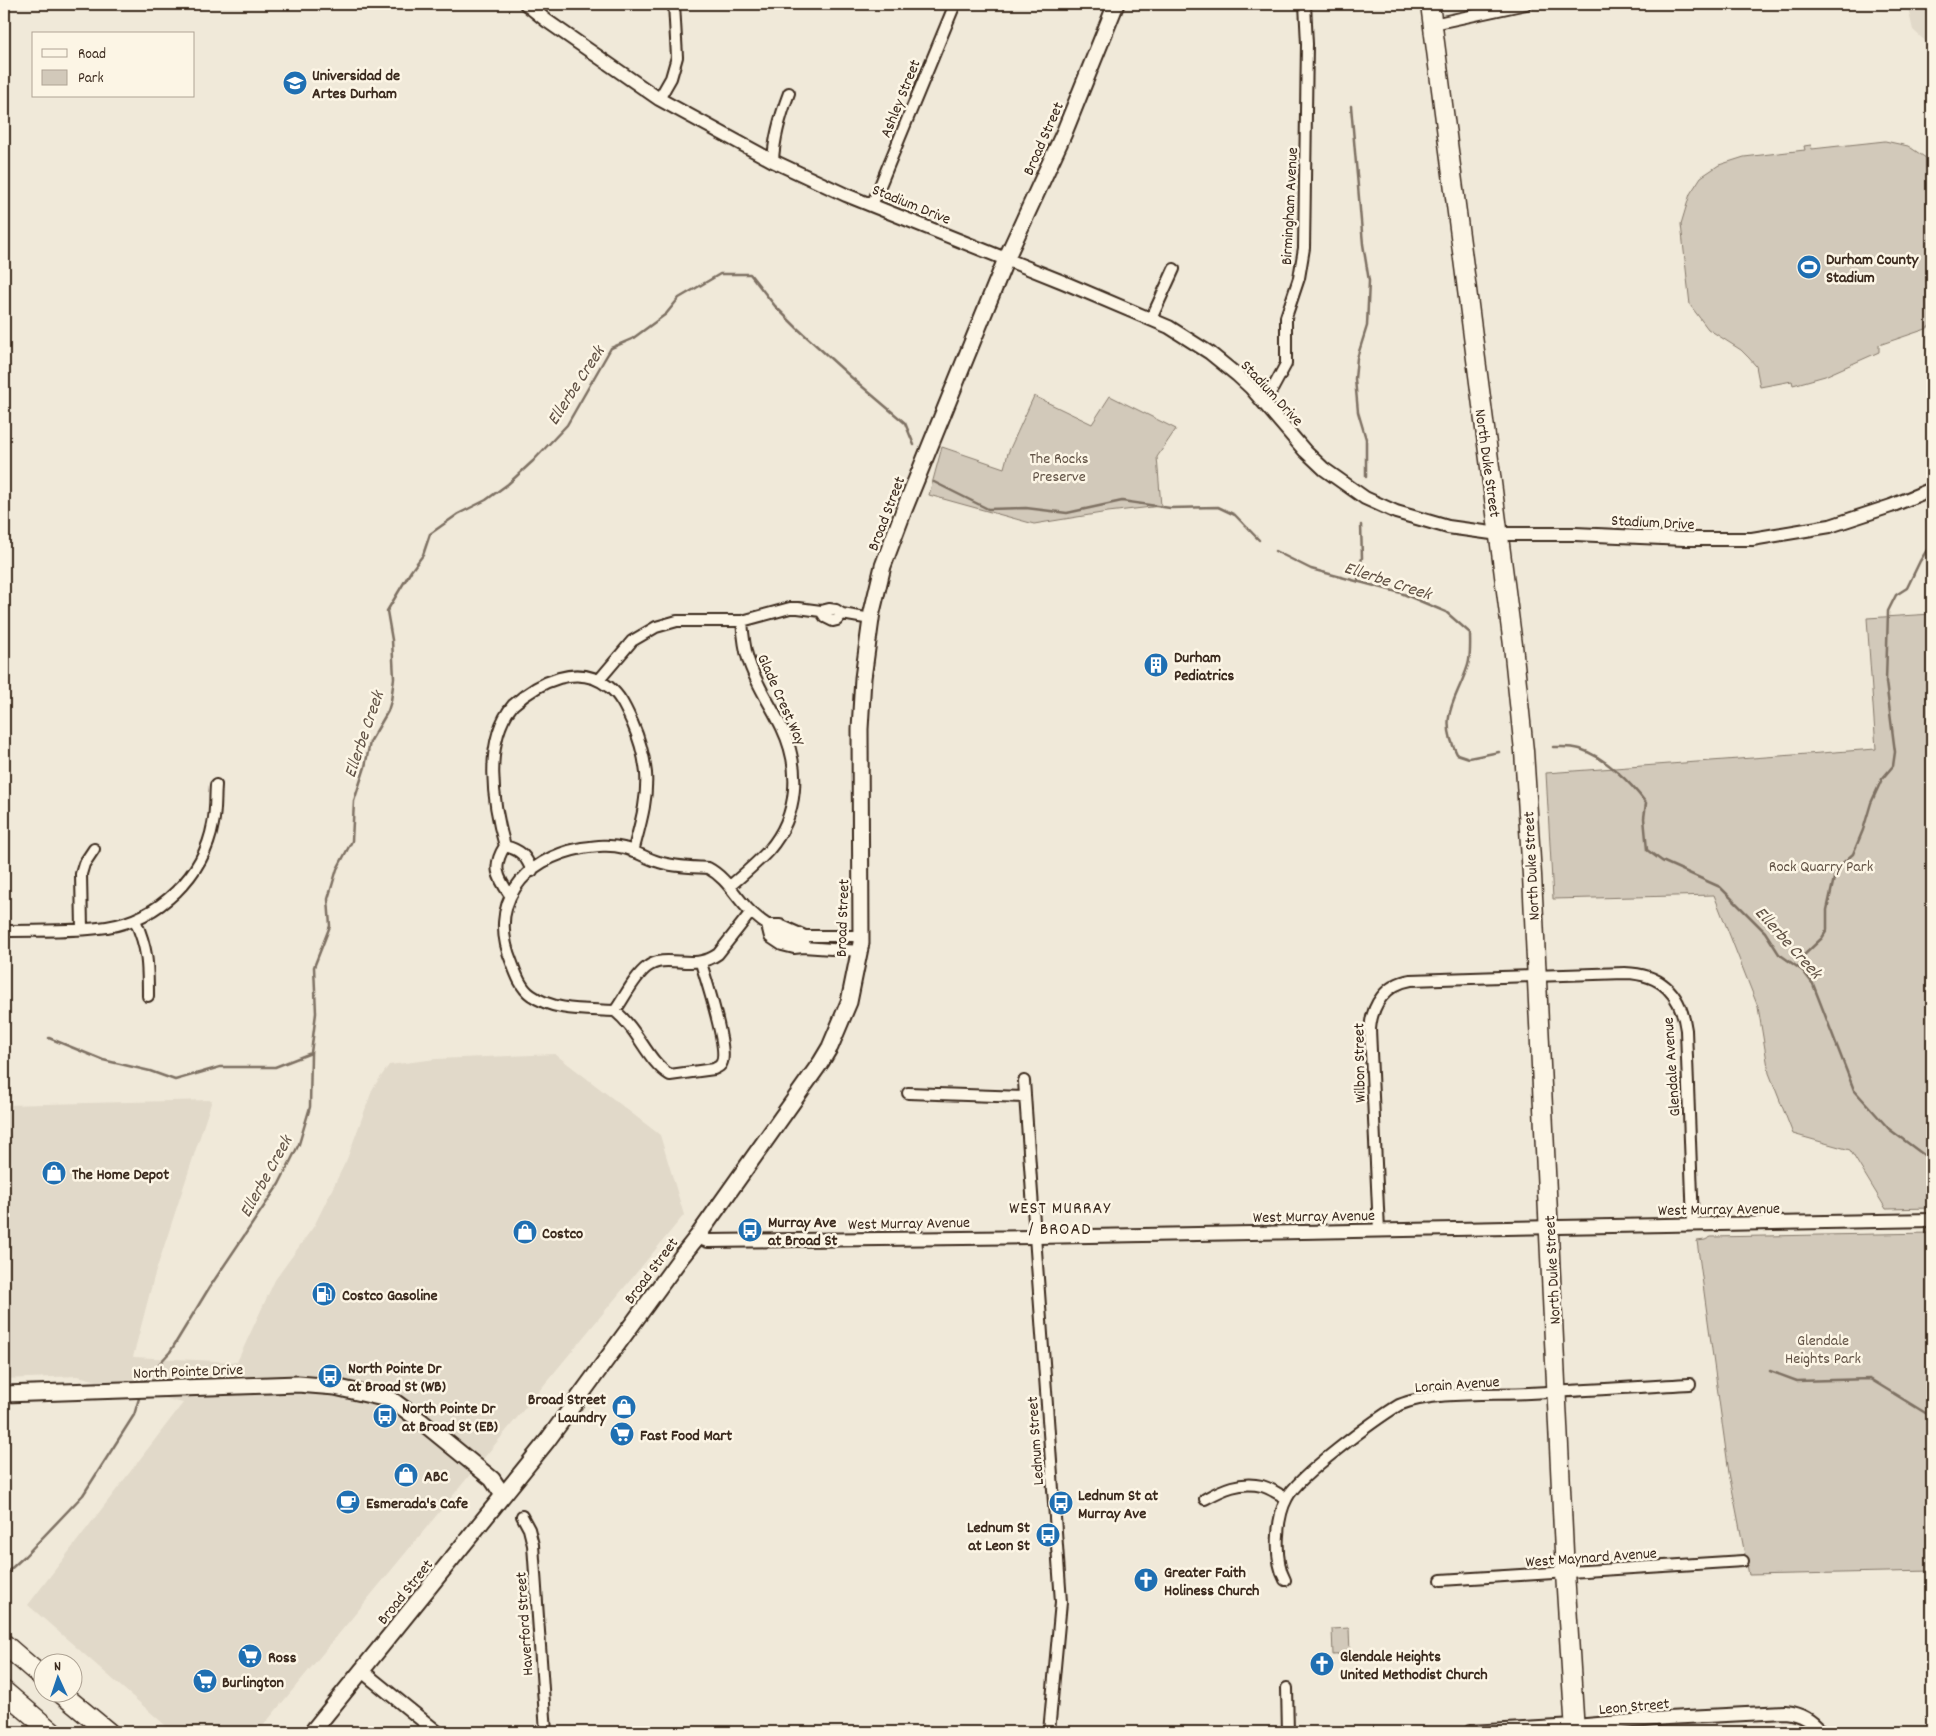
<svg xmlns="http://www.w3.org/2000/svg" width="1936" height="1736" font-family="Dekko,sans-serif">
	<style>
		.built { fill: #e1d9c9 }
		.green { fill: #d2c9ba; stroke: #867a6c }
		.lines { fill: none; stroke-linecap: round; stroke-linejoin: round }
		.stream { stroke: #7e7163; stroke-width: 2.5 }
		.minor-casing { stroke: #3b2a1e; stroke-width: 14 }
		.tertiary-casing { stroke: #3b2a1e; stroke-width: 16 }
		.secondary-casing { stroke: #3b2a1e; stroke-width: 19 }
		.trunk-casing { stroke: #3b2a1e; stroke-width: 21 }
		.motorway-casing { stroke: #3b2a1e; stroke-width: 22 }
		.minor { stroke: #fcf5e5; stroke-width: 10 }
		.tertiary { stroke: #fcf5e5; stroke-width: 12 }
		.secondary { stroke: #fcf5e5; stroke-width: 15 }
		.trunk { stroke: #fcf5e5; stroke-width: 18 }
		.motorway { stroke: #fcf5e5; stroke-width: 19 }
		.labels { text-anchor: middle; stroke-width: 5; stroke-linejoin: round; paint-order: stroke }
		.poi-label { font-size: 16px; font-weight: bold; fill: #3b2a1e; stroke: #fcf5e5; text-anchor: start }
		.street-label { font-size: 16px; fill: #3b2a1e; stroke: #fcf5e5 }
		.park-label { font-size: 16px; fill: #615245; stroke: #fcf5e5 }
		.water-label { font-size: 18px; font-style: italic; fill: #625346; stroke: #fcf5e5 }
		.neighbourhood-label { font-size: 18px; letter-spacing: 1px; fill: #3b2a1e; stroke: #fcf5e5 }
	</style>
	<rect width="100%" height="100%" fill="#f0e9d9"/>
	<filter id="ink" filterUnits="userSpaceOnUse"><feTurbulence type="fractalNoise" baseFrequency=".02" numOctaves="2"/><feDisplacementMap in="SourceGraphic" scale="10" xChannelSelector="R" yChannelSelector="G"/><feConvolveMatrix kernelMatrix="1 2 1 2 8 2 1 2 1" color-interpolation-filters="sRGB"/></filter>
	<g filter="url(#ink)">
		<path class="built" d="M1907,4h25v43l-19,-17z
			M555,1054l105,81 24,80 -426,517h-85l-145,-127 155,-202 -105,-27 -74,3v-274l208,-5 -58,177 -21,80 104,5 38,-82 39,-54 33,-67 26,-71 16,-23 47,-6z"/>
		<path class="green" d="M1885,141l23,5 24,16v162l-6,5 -47,16v7l-54,24 -32,9 -1,-4 -32,6 -4,-21 -7,-8 -8,-8 -33,-21 -18,-24 -9,-81 9,-30 11,-17 18,-12 25,-8 61,-7 -1,-4 7,-1 1,4z
			M1034,396l58,28 18,-28 66,33 -19,28 4,49 -53,6 -74,12 -105,-29 13,-48 62,21 4,-15z
			M1932,614v594l-46,1 -36,-59 -57,-16 -24,-61 -11,-66 -44,-112 -161,4 -7,-126 330,-24 -9,-131z
			M1932,1233v338l-183,4 -20,-102 -32,-232 8,-1 6,-3z
			M1349,1628l1,26 -17,1 -1,-26z"/>
		<g class="lines">
			<path class="stream" d="M1351,106l12,138 6,37 -2,45 -10,32 -2,21 3,33 8,27v38
				M934,482l54,27 38,-1 41,5 55,-12 48,7 48,-1 17,8 24,25
				M1275,551l36,18 90,24 45,19 24,21c0,10 1,22 -2,32 -11,35 -31,51 -11,89l12,4 30,-6
				M1358,582l1,-14 3,-10 -1,-33
				M1553,747c9,0 18,-1 27,2 25,8 51,34 66,54l-2,15 3,32 15,11 58,26 45,45 14,22 24,17 10,13 41,106 35,39 35,26 8,11
				M1803,971l-2,-13 21,-20 5,-8v-20l9,-41 17,-15 10,-24 8,-27 11,-24 11,-13 2,-14 -9,-70 2,-71 8,-16 11,-7 13,-27 12,-19
				M49,1038l54,22 47,11 25,9 45,-13h55l36,-14
				M1770,1371l27,10 73,-2 62,38
				M143,1385l3,-7 24,-26 39,-64 70,-104 20,-40 11,-37 1,-54 5,-40 -2,-46 16,-41 -2,-27 9,-30 15,-28 2,-40 11,-34 5,-25 18,-31 3,-10 3,-23 -2,-38 -5,-29 24,-40 12,-16 7,-21 28,-20 28,-14 22,-16 25,-23 34,-36 44,-77 21,-9 34,-25 13,-16 41,-24h30l25,32 22,22 54,49 54,46 9,22
				M4,1575l21,-19 58,-61 51,-80 6,-20"/>
			<defs>
				<path id="minor" d="M1433,24l93,-20
					M659,99l12,-21 6,-21 -3,-53
					M773,161c1,-23 8,-47 16,-68
					M872,205l83,-201
					M1151,319l23,-50
					M1263,402l10,-14 13,-24v-47l13,-39 5,-30 3,-204 -2,-40
					M821,611l4,6 8,4 4,-1 5,-6
					M599,680l33,-39 24,-14 21,-6h65l48,-13h8l23,3 8,-2 7,1 6,4 29,5
					M505,846c16,4 21,10 27,25
					M730,886c13,-11 27,-23 39,-36 30,-35 32,-82 13,-122 -11,-23 -27,-45 -34,-69 -4,-12 -5,-25 -6,-38
					M510,895c-13,-18 -18,-29 -5,-49 -12,-41 -22,-106 8,-141 26,-23 65,-43 96,-18 11,8 17,22 23,35 7,16 12,33 14,51 2,27 -6,52 -13,79
					M751,912l-33,42c-25,18 -51,-2 -71,13 -13,10 -22,30 -32,44 -28,-2 -60,1 -84,-16 -10,-7 -15,-21 -19,-32 -25,-59 11,-104 70,-115 14,-2 28,-4 42,0 12,3 23,11 35,14 15,5 32,5 49,6 19,10 28,30 43,44 13,12 27,21 43,27l11,-3 -2,11
					M135,920c13,29 13,45 13,76
					M767,925l3,12 12,8 12,3 9,-1 57,4
					M767,925h13l25,11h56
					M82,929l-1,-55 3,-10 10,-15
					M4,931c34,-1 70,1 103,-4 52,-8 97,-52 106,-103 3,-13 2,-26 3,-39
					M615,1011c24,19 32,50 55,64l44,-6c4,-2 7,-3 8,-7 6,-14 -16,-83 -21,-99
					M1024,1081l37,521 -12,130
					M908,1093l117,4
					M1379,1231l-9,-202c2,-25 16,-45 41,-49l214,-7c37,1 56,21 61,57l7,194
					M1205,1499c18,-10 35,-18 57,-13 8,2 16,8 25,12
					M522,1516l7,13 4,16 13,187
					M1285,1580c-11,-20 -9,-62 2,-82 11,-22 89,-79 112,-93 32,-14 94,-10 130,-12 53,-2 107,-6 161,-9
					M1441,1580l302,-19
					M1287,1688l1,44"/>
				<path id="tertiary" d="M526,4l21,17 112,78 114,62 73,34 217,87 106,45 41,26 27,22 14,13 54,63 19,18 41,29 31,14 52,15 51,7h76l109,5h68l78,-13 61,-20 41,-17
					M697,1237l11,4 327,-4 897,-17
					M362,1671l75,61
					M1470,1732l105,-6 92,-8 118,-6c16,2 26,8 36,20"/>
				<path id="secondary" d="M4,1394l294,-10 37,3 57,13 30,22 70,57 11,16
					M312,1732l235,-291 135,-185 15,-19 124,-175 9,-15 19,-45 12,-59 -1,-214 3,-51 9,-66 11,-46 21,-56 102,-251 58,-126 52,-129"/>
				<path id="trunk" d="M1430,4l83,641 11,106 8,124 33,698 10,159"/>
				<path id="motorway" d="M4,1644l38,33
					M4,1691l48,41
					M62,1694l46,38"/>
			</defs>
			<use href="#minor" class="minor-casing"/>
			<use href="#tertiary" class="tertiary-casing"/>
			<use href="#secondary" class="secondary-casing"/>
			<use href="#trunk" class="trunk-casing"/>
			<use href="#motorway" class="motorway-casing"/>
			<use href="#minor" class="minor"/>
			<use href="#tertiary" class="tertiary"/>
			<use href="#secondary" class="secondary"/>
			<use href="#trunk" class="trunk"/>
			<use href="#motorway" class="motorway"/>
		</g>
	</g>
	<defs>
		<symbol id="university-disc" viewBox="-11 -11 22 22"><circle r="9.5" fill="#1f6fb2" stroke="#fcf5e5"/><path d="M0-5L7-2L0 1L-7-2ZM-4 1L0 2.5L4 1V4Q0 6-4 4Z" fill="#fff"/></symbol>
		<symbol id="stadium-disc" viewBox="-11 -11 22 22"><circle r="9.5" fill="#1f6fb2" stroke="#fcf5e5"/><path d="M0-5a6.5 5 0 1 0 0 10a6.5 5 0 1 0 0-10ZM-3.5-1.8h7v3.6h-7Z" fill="#fff"/></symbol>
		<symbol id="building-disc" viewBox="-11 -11 22 22"><circle r="9.5" fill="#1f6fb2" stroke="#fcf5e5"/><path d="M-4-6H4V6H1V3H-1V6H-4ZM-2.5-4.3h1.7v1.8h-1.7ZM.8-4.3h1.7v1.8H.8ZM-2.5-1h1.7V.8h-1.7ZM.8-1h1.7V.8H.8Z" fill="#fff"/></symbol>
		<symbol id="shop-disc" viewBox="-11 -11 22 22"><circle r="9.5" fill="#1f6fb2" stroke="#fcf5e5"/><path d="M-5-2.5h2.3a2.7 3.5 0 0 1 5.4 0H5L5.5 6h-11ZM-1.5-2.5h3a1.5 2.3 0 0 0-3 0Z" fill="#fff"/></symbol>
		<symbol id="bus-disc" viewBox="-11 -11 22 22"><circle r="9.5" fill="#1f6fb2" stroke="#fcf5e5"/><path d="M-5-6H5V4H4V6H2V4H-2V6H-4V4H-5ZM-3.5-4V0h7V-4ZM-3.5 1.2v1.5H-2V1.2ZM2 1.2v1.5H3.5V1.2Z" fill="#fff"/></symbol>
		<symbol id="fuel-disc" viewBox="-11 -11 22 22"><circle r="9.5" fill="#1f6fb2" stroke="#fcf5e5"/><path d="M-5.5-6h7V0h2V4h1.3V-2.5L3-4.5l.8-.8L6-3V5H2.5V1h-1V6h-7ZM-4.2-4.7v3.2H.2V-4.7Z" fill="#fff"/></symbol>
		<symbol id="supermarket-disc" viewBox="-11 -11 22 22"><circle r="9.5" fill="#1f6fb2" stroke="#fcf5e5"/><path d="M-6-5.5h2.5l.6 2H6L4.5 2H-2.5L-4.4-4H-6ZM-1.5 3.2a1.3 1.3 0 1 0 .1 0ZM3 3.2a1.3 1.3 0 1 0 .1 0Z" fill="#fff"/></symbol>
		<symbol id="cafe-disc" viewBox="-11 -11 22 22"><circle r="9.5" fill="#1f6fb2" stroke="#fcf5e5"/><path d="M-5.5-4.5H6V0H3Q3 3.5 0 3.5H-2.5Q-5.5 3.5-5.5 0ZM3-3.2v2h1.7v-2ZM-6 4.5H4V6H-6Z" fill="#fff"/></symbol>
		<symbol id="church-disc" viewBox="-11 -11 22 22"><circle r="9.5" fill="#1f6fb2" stroke="#fcf5e5"/><path d="M-1.2-6h2.4v3.5h3.3v2.4h-3.3V6h-2.4V-.1h-3.3v-2.4h3.3Z" fill="#fff"/></symbol>
	</defs>
	<g fill-rule="evenodd">
		<use href="#university-disc" x="281" y="69" width="28" height="28"/>
		<use href="#stadium-disc" x="1795" y="253" width="28" height="28"/>
		<use href="#building-disc" x="1142" y="651" width="28" height="28"/>
		<use href="#shop-disc" x="40" y="1159" width="28" height="28"/>
		<use href="#bus-disc" x="736" y="1216" width="28" height="28"/>
		<use href="#shop-disc" x="511" y="1218" width="28" height="28"/>
		<use href="#fuel-disc" x="310" y="1280" width="28" height="28"/>
		<use href="#bus-disc" x="316" y="1362" width="28" height="28"/>
		<use href="#shop-disc" x="610" y="1393" width="28" height="28"/>
		<use href="#bus-disc" x="371" y="1402" width="28" height="28"/>
		<use href="#supermarket-disc" x="608" y="1420" width="28" height="28"/>
		<use href="#shop-disc" x="392" y="1461" width="28" height="28"/>
		<use href="#cafe-disc" x="334" y="1488" width="28" height="28"/>
		<use href="#bus-disc" x="1047" y="1489" width="28" height="28"/>
		<use href="#bus-disc" x="1034" y="1521" width="28" height="28"/>
		<use href="#church-disc" x="1132" y="1566" width="28" height="28"/>
		<use href="#supermarket-disc" x="236" y="1642" width="28" height="28"/>
		<use href="#church-disc" x="1308" y="1650" width="28" height="28"/>
		<use href="#supermarket-disc" x="191" y="1667" width="28" height="28"/>
	</g>
	<g class="labels">
		<g class="poi-label">
			<text x="312" y="80">Universidad de<tspan x="312" dy="18">Artes Durham</tspan></text>
			<text x="1826" y="264">Durham County<tspan x="1826" dy="18">Stadium</tspan></text>
			<text x="1174" y="662">Durham<tspan x="1174" dy="18">Pediatrics</tspan></text>
			<text x="72" y="1179">The Home Depot</text>
			<text x="768" y="1227">Murray Ave<tspan x="768" dy="18">at Broad St</tspan></text>
			<text x="542" y="1238">Costco</text>
			<text x="342" y="1300">Costco Gasoline</text>
			<text x="348" y="1373">North Pointe Dr<tspan x="348" dy="18">at Broad St (WB)</tspan></text>
			<text x="606" y="1404" text-anchor="end">Broad Street<tspan x="606" dy="18">Laundry</tspan></text>
			<text x="402" y="1413">North Pointe Dr<tspan x="402" dy="18">at Broad St (EB)</tspan></text>
			<text x="640" y="1440">Fast Food Mart</text>
			<text x="424" y="1481">ABC</text>
			<text x="1078" y="1500">Lednum St at<tspan x="1078" dy="18">Murray Ave</tspan></text>
			<text x="366" y="1508">Esmerada's Cafe</text>
			<text x="1030" y="1532" text-anchor="end">Lednum St<tspan x="1030" dy="18">at Leon St</tspan></text>
			<text x="1164" y="1577">Greater Faith<tspan x="1164" dy="18">Holiness Church</tspan></text>
			<text x="1340" y="1661">Glendale Heights<tspan x="1340" dy="18">United Methodist Church</tspan></text>
			<text x="268" y="1662">Ross</text>
			<text x="222" y="1687">Burlington</text>
		</g>
		<g class="street-label">
			<text transform="translate(899 98) rotate(-68)" y="6">Ashley Street</text>
			<text transform="translate(1042 138) rotate(-66)" y="6">Broad Street</text>
			<text transform="translate(912 203) rotate(22)" y="6">Stadium Drive</text>
			<text transform="translate(1288 206) rotate(-87)" y="6">Birmingham Avenue</text>
			<text transform="translate(1273 392) rotate(47)" y="6">Stadium Drive</text>
			<text transform="translate(1489 463) rotate(82)" y="6">North Duke Street</text>
			<text transform="translate(885 513) rotate(-69)" y="6">Broad Street</text>
			<text transform="translate(1653 521) rotate(3)" y="6">Stadium Drive</text>
			<text transform="translate(783 699) rotate(66)" y="6">Glade Crest Way</text>
			<text transform="translate(1530 866) rotate(-93)" y="6">North Duke Street</text>
			<text transform="translate(841 918) rotate(-88)" y="6">Broad Street</text>
			<text transform="translate(1358 1063) rotate(-91)" y="6">Wilbon Street</text>
			<text transform="translate(1670 1067) rotate(-94)" y="6">Glendale Avenue</text>
			<text transform="translate(1719 1208) rotate(-1)" y="6">West Murray Avenue</text>
			<text transform="translate(1314 1215) rotate(-1)" y="6">West Murray Avenue</text>
			<text transform="translate(909 1222) rotate(-1)" y="6">West Murray Avenue</text>
			<text transform="translate(650 1270) rotate(-53)" y="6">Broad Street</text>
			<text transform="translate(1551 1270) rotate(-93)" y="6">North Duke Street</text>
			<text transform="translate(188 1370) rotate(-2)" y="6">North Pointe Drive</text>
			<text transform="translate(1457 1383) rotate(-4)" y="6">Lorain Avenue</text>
			<text transform="translate(1034 1441) rotate(-94)" y="6">Lednum Street</text>
			<text transform="translate(1591 1556) rotate(-4)" y="6">West Maynard Avenue</text>
			<text transform="translate(404 1591) rotate(-51)" y="6">Broad Street</text>
			<text transform="translate(523 1624) rotate(-94)" y="6">Haverford Street</text>
			<text transform="translate(1634 1705) rotate(-5)" y="6">Leon Street</text>
		</g>
		<g class="park-label">
			<text x="1059" y="463">The Rocks<tspan x="1059" dy="18">Preserve</tspan></text>
			<text x="1821" y="871">Rock Quarry Park</text>
			<text x="1823" y="1345">Glendale<tspan x="1823" dy="18">Heights Park</tspan></text>
		</g>
		<g class="water-label">
			<text transform="translate(575 385) rotate(-57)" y="6">Ellerbe Creek</text>
			<text transform="translate(1388 580) rotate(18)" y="6">Ellerbe Creek</text>
			<text transform="translate(363 734) rotate(-71)" y="6">Ellerbe Creek</text>
			<text transform="translate(1789 942) rotate(48)" y="6">Ellerbe Creek</text>
			<text transform="translate(265 1176) rotate(-61)" y="6">Ellerbe Creek</text>
		</g>
		<g class="neighbourhood-label">
			<text x="1060" y="1213">WEST MURRAY<tspan x="1060" dy="21">/ BROAD</tspan></text>
		</g>
	</g>
	<rect width="1936" height="1736" fill="none" stroke="#fcf5e5" stroke-width="20"/>
	<rect x="10" y="10" width="1916" height="1716" fill="none" stroke="#3b2a1e" stroke-width="2" filter="url(#ink)"/>
	<rect x="32" y="32" width="162" height="65" fill="#fcf5e5" stroke="#afa495"/>
	<rect x="42" y="49" width="25" height="8" fill="#fcf5e5" stroke="#afa495"/>
	<text x="78" y="58" font-size="15" fill="#3b2a1e">Road</text>
	<rect x="42" y="70" width="25" height="15" fill="#d2c9ba" stroke="#afa495"/>
	<text x="78" y="82" font-size="15" fill="#3b2a1e">Park</text>
	<g transform="translate(58 1678) rotate(357)"><circle r="24" fill="#fcf5e5" stroke="#afa495"/>
	<path d="M0-4L9 19L0 12L-9 19Z" fill="#1f6fb2"/>
	<text y="-8" font-size="14" font-weight="bold" text-anchor="middle" fill="#3b2a1e">N</text>
	</g>
</svg>
